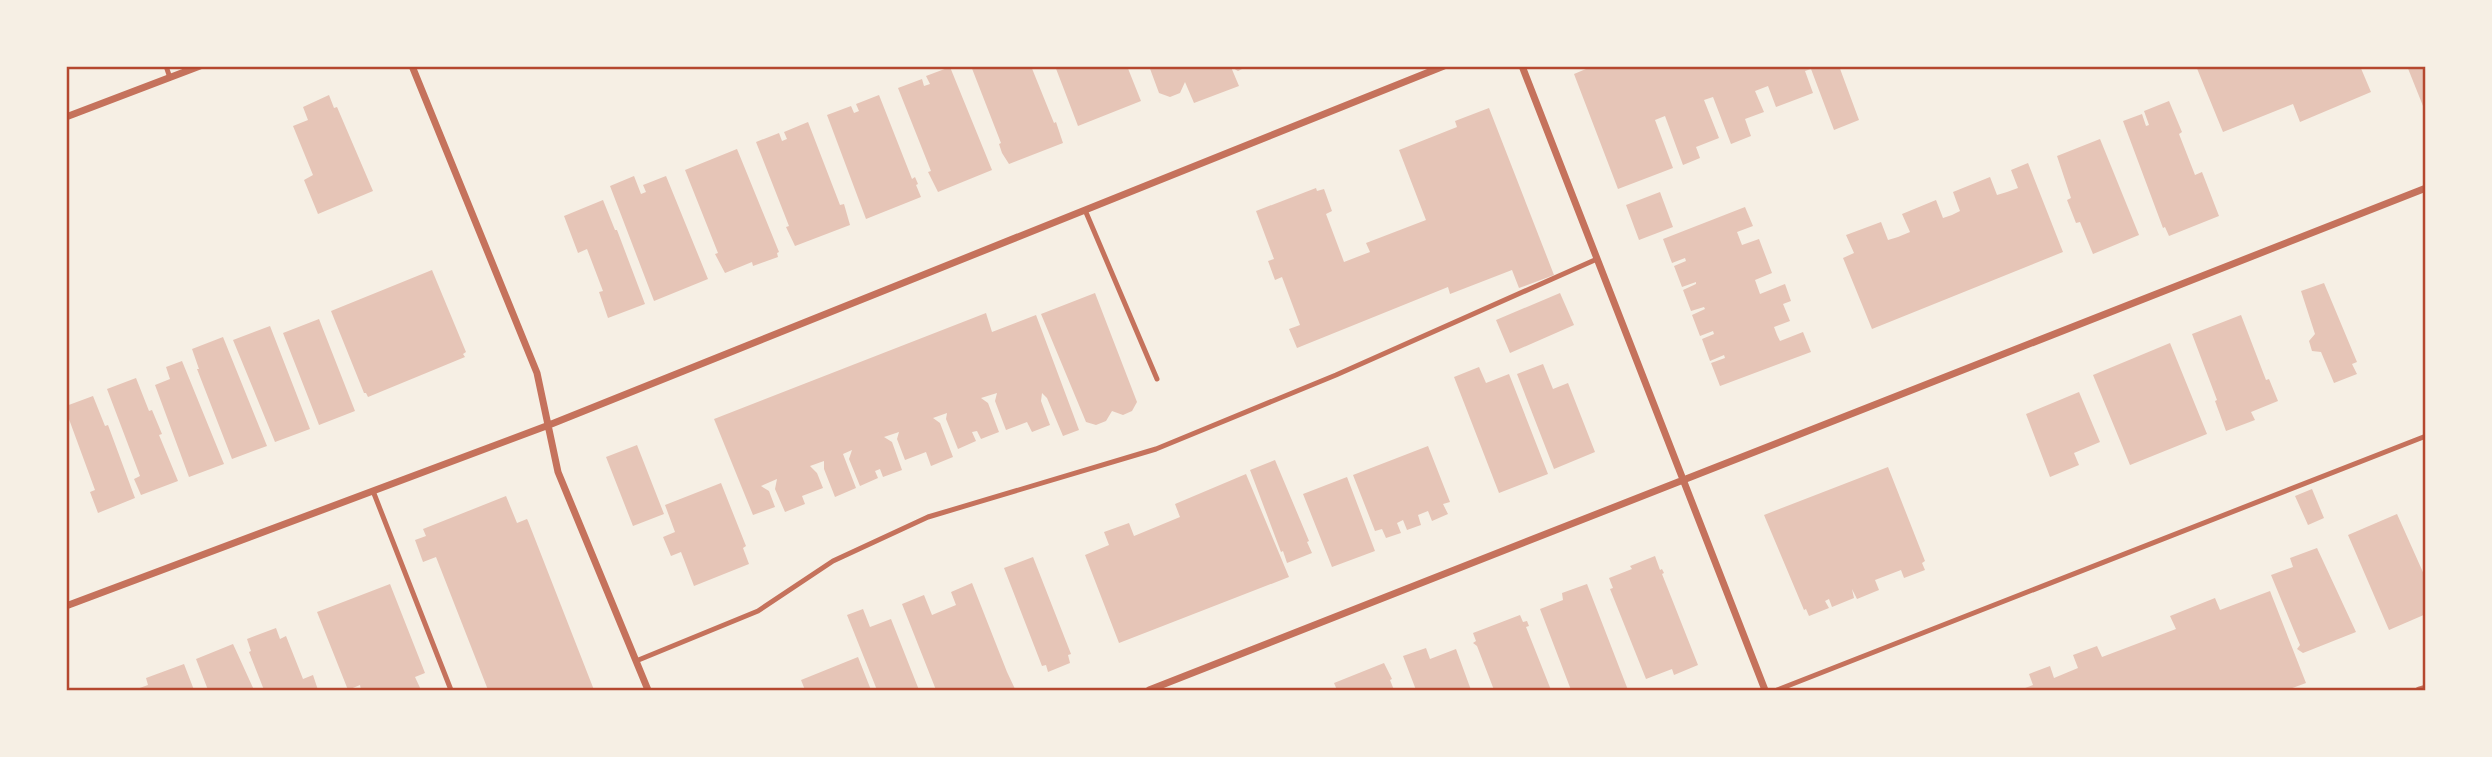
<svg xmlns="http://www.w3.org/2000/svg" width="2492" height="757" font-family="Helvetica,sans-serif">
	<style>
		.building { fill: #e6c5b7 }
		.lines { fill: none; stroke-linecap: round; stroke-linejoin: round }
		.service { stroke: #c5725c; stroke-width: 5 }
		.minor { stroke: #c5725c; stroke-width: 7 }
		.neatline { fill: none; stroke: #b5482f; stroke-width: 2.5 }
	</style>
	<rect width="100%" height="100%" fill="#f6efe4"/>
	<path class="building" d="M971,66h60l23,57 2,-1 7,21 -54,21 -7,-11 -3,-9 2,-1z
		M1055,66h72l14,35 -63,25z
		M1149,66h99l-10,5 -7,-4 8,19 -45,17 -9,-21 -5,11 -10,4 -11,-4z
		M1593,66h246l20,54 -25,10 -23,-61 -6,2 8,22 -21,8 -16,6 -8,-21 -13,5 9,21 -19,7 6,17 -20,8 -18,-47 -9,3 15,38 -23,9 4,11 -17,7 -18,-49 -10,4 18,48 -55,21 -44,-115z
		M2196,66h164l11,26 -71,30 -7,-18 -70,28z
		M2407,66h19v45h-1z
		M950,67l42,103 -54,22 -10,-20 3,-1 -33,-83 24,-9 2,7 6,-2 -4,-8z
		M329,95l5,13 3,-1 36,84 -55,23 -14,-34 9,-5 -20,-49 15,-6 -5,-13z
		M879,95l33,84 3,-2 3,7 -2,1 5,12 -55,22 -39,-104 24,-9 3,7 5,-2 -3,-7z
		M2169,101l13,31 -3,2 16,41 7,-3 17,44 -50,20 -4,-9 -2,1 -40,-107 19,-7 4,12 3,-1 -5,-14z
		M1489,108l65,167 -35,13 -7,-18 -62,24 -2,-7 -151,61 -8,-19 11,-4 -18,-48 -7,3 -7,-19 6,-2 -18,-48 60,-23 1,3 7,-2 8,22 -6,3 18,48 26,-10 -4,-9 60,-23 -27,-70 58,-23 -2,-6z
		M808,122l32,83 4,-1 6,21 -55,21 -9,-19 3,-1 -33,-84 23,-9 3,8 5,-2 -3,-7z
		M2100,139l39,96 -46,19 -13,-32 -4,1 -9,-23 4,-2 -14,-42z
		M737,149l42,103 -2,1 1,4 -25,9 -1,-4 -27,11 -10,-19 3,-1 -33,-83z
		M2028,163l35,89 -191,77 -29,-71 11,-5 -8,-18 35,-13 7,18 10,-3 12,-5 -8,-18 34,-14 7,18 9,-3 8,-4 -7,-19 37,-15 7,18 10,-3 11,-4 -7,-18z
		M634,176l7,18 5,-2 -3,-7 23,-9 42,103 -54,22 -44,-115z
		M1660,192l13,35 -34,13 -13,-35z
		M603,200l12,30h2l28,74 -37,14 -9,-26 4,-1 -16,-42 -9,4 -14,-37z
		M1745,207l8,19 -16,6 5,13 17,-6 13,34 -17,7 5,14 25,-10 6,17 -8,3 7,17 -16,6 3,8 3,6 23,-9 8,20 -91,34 -9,-23 14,-5 -1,-3 -14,6 -8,-22 12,-5 -1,-3 -13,5 -8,-21 13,-6 -1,-2 -13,4 -8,-21 13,-6v-2l-14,5 -8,-21 12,-5 -1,-3 -13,5 -9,-24z
		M432,270l34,82 -3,2 2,3 -97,40 -2,-4h-2l-33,-82z
		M2324,283l33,79 -5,2 5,10 -23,9 -13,-31 -9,-1 -3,-10 6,-7 -14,-43z
		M1095,293l42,109 -5,9 -9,4 -11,-4 -6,10 -10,4 -10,-3 -45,-108z
		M1560,293l14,32 -64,28 -14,-33z
		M986,313l6,19 44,-17 43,115 -16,6 -16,-38 -5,-5 -1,8 9,24 -18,7 -5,-10 -21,8 -11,-29 2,-8 -16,5 7,5 11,29 -18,7 -4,-8 -5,1 4,9 -18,8 -12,-30 1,-6 -14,5 7,5 13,34 -22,9 -5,-14 -21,8 -8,-21 2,-7 -15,5 8,5 10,28 -19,7 -3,-8 -5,2 3,7 -18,8 -11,-27 3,-9 -9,4 13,34 -21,9 -11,-28v-8l-14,5 7,7 6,15 -21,8 3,8 -20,8 -10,-23 2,-10 -16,7 8,5 6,16 -22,8 -39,-96z
		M2241,315l25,65 3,-1 9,22 -27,11 4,8 -29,11 -11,-30 2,-1 -25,-66z
		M319,319l36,92 -36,14 -36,-92z
		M270,326l40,103 -35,13 -42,-102z
		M223,337l44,109 -35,13 -35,-90h2l-7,-20z
		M2170,343l37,91 -77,31 -37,-90z
		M182,361l42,103 -35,13 -34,-92 15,-6 -4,-12z
		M1543,364l10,25 15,-6 27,69 -41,17 -37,-95z
		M1479,367l7,16 23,-9 39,100 -49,19 -45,-116z
		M136,378l13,33 3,-1 10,24 -3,1 19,46 -37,14 -7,-16 6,-3 -33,-87z
		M2079,392l21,50 -26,11 5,12 -29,12 -24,-63z
		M93,396l12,30 3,-1 27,73 -37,15 -8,-21 5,-2 -29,-79v-5z
		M637,445l27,69 -31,12 -27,-69z
		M1428,446l22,56 -7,2 5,10 -16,7 -4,-10 -10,4 3,10 -14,5 -4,-10 -6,3 4,10 -15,5 -4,-9 -7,2 -22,-56z
		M1275,460l34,81 -2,1 5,11 -25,10 -4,-12 -2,1 -31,-82z
		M1888,467l37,94 -3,2 3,7 -21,8 -3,-8 -26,10 4,10 -22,9 -5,-10 2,9 -22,9 -3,-8 -4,2 4,7 -20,8 -3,-7 -2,1 -40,-95z
		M1246,474l43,103 -170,66 -34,-88 24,-10 -5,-13 25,-9 5,13 46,-19 -5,-13z
		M1347,477l28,74 -43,16 -29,-73z
		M721,483l25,63 -3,2 6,16 -55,22 -13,-34 -10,4 -8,-19 12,-5 -10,-27z
		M2312,489l12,29 -16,7 -13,-29z
		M506,496l11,27 10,-4 1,2 66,169h-106l-52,-133 -13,5 -8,-22 11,-4 -3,-7z
		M2397,514l29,65v35l-37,16 -41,-95z
		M2317,548l39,84 -53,21 -6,-4 3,-4 -29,-70 22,-8 -3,-9z
		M1655,556l5,14 2,-1 2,4 -2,1 36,91 -24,10 -2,-6 -26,10 -36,-90 3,-1 -4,-10 23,-9 -2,-3z
		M1033,557l38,97 -3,1 2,8 -22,9 -2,-7 -4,1 -38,-98z
		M972,583l35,89 8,17 -79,1 -34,-86 22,-9 8,20 24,-10 -5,-13z
		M390,584l35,89 -10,4 6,13h-60l-1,-5 -12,5 -31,-78z
		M1587,584l41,106h-57l-31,-81 23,-9 -1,-7z
		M2270,591l36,92 -19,7h-267l13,-5 -4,-11 21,-8 4,12 24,-10 -5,-13 24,-9 5,11 74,-28 -6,-13 45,-18 5,12z
		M863,609l7,18 21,-8 28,71h-42l-30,-75z
		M1520,615l3,7 4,-1 2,5 -3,1 25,63h-57l-17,-44 -4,-3 3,-2 -3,-8z
		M276,628l4,11 6,-3 17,43 10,-4 5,15h-54l-15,-38 2,-1 -4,-12z
		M233,644l21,46h-46l-12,-31z
		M1426,648l4,11 26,-10 15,41h-55l-13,-34z
		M858,657l13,33h-66l-4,-10z
		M1384,663l8,16 -2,1 4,10h-57l-3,-7z
		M184,664l10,26h-60l14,-5 -2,-7z"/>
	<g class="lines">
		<path class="service" d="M166,66l4,12
			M1085,210l72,169
			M373,491l78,199
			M636,661l122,-50 75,-50 95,-44 228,-68 180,-74 261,-116
			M1777,690l649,-254"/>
		<path class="minor" d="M412,66l125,307 21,99 90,218
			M1522,66l243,624
			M66,117l134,-51
			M66,606l483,-181 895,-359
			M1149,690l1277,-502
			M2419,690l7,-2"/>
	</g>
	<rect width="2492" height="757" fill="none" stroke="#f6efe4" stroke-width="136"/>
	<rect x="68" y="68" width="2356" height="621" class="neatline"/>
</svg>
